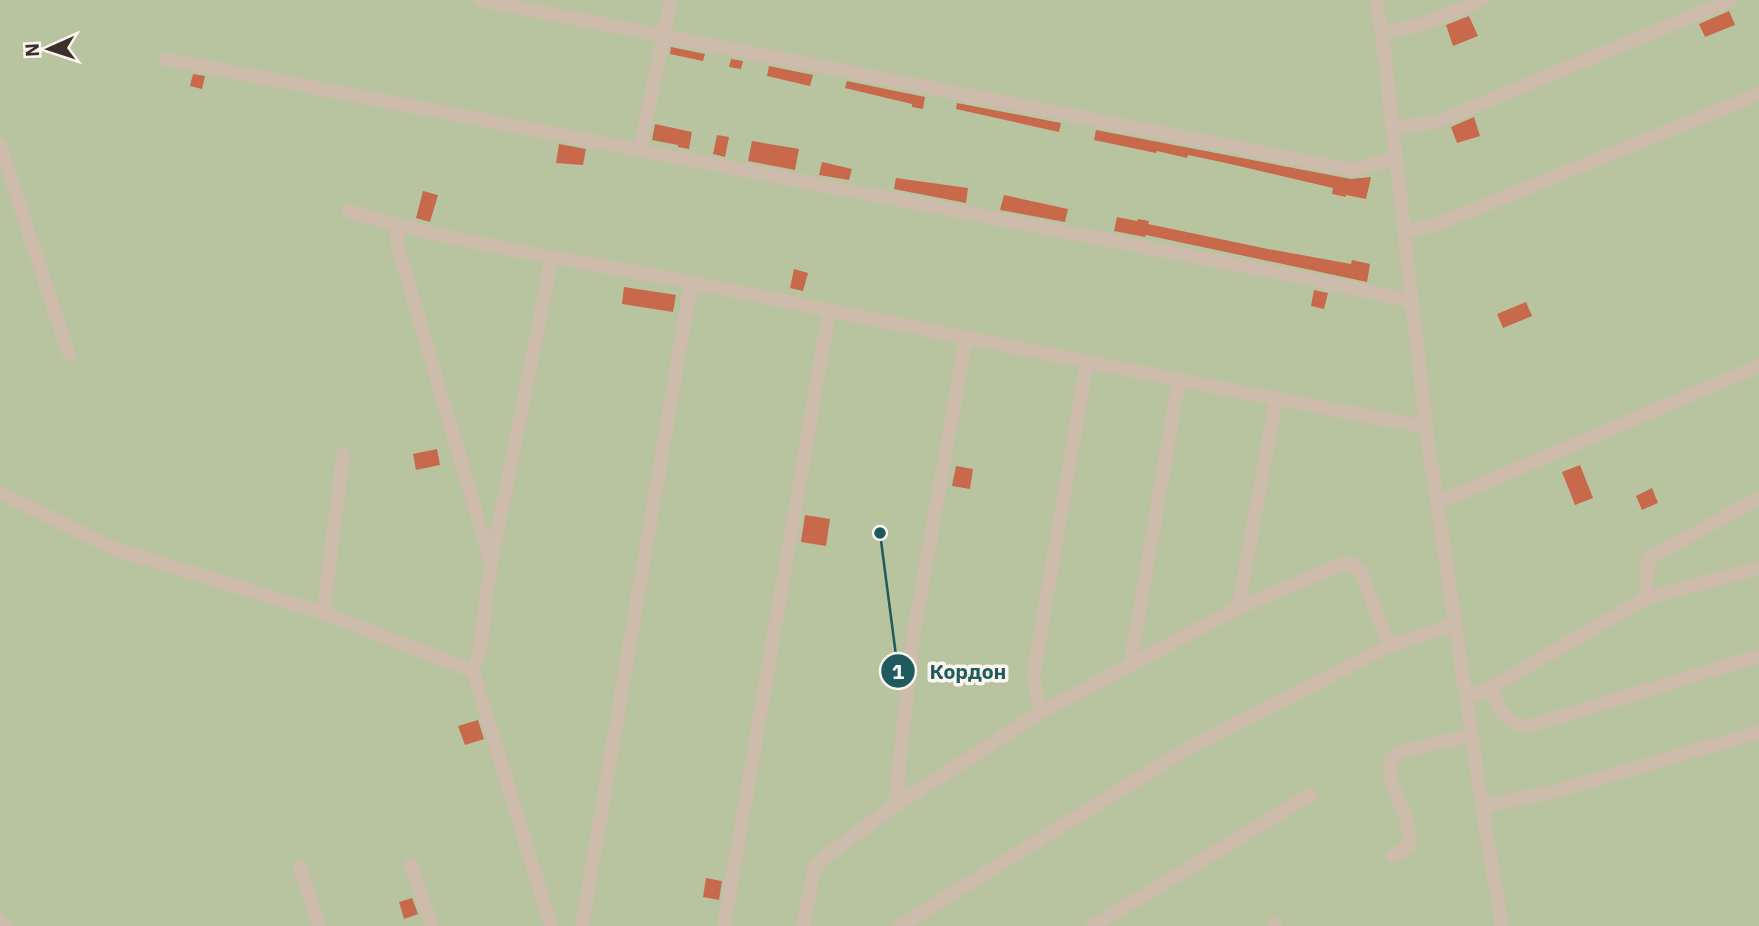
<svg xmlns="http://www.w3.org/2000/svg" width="1759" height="926" font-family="'IBM Plex Sans',sans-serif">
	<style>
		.green { fill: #b8c4a0 }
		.building { fill: #c8694b }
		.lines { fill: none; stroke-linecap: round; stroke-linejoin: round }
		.minor { stroke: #cdbbac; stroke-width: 14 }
		.leader { fill: none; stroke: #1f5a5e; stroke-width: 2.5 }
		.callout-dot { fill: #1f5a5e; stroke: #fbf5ee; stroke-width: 2.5 }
		.mark-label { font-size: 21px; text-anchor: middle; font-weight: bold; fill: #fff }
		.callout-label { font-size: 21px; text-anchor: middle; font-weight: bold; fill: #1f5a5e; stroke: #fbf5ee; stroke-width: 7; stroke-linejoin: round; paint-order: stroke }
	</style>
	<rect width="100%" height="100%" fill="#f4ebe1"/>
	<path class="green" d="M0,0h1759v926h-1759z"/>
	<path class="building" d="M1729,11l6,14 -30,12 -6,-13z
		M1469,16l9,20 -25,10 -7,-21z
		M671,47l34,7 -2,7 -33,-7z
		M731,59l12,2 -2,8 -12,-2z
		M769,66l44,9 -3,11 -43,-10z
		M193,74l12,2 -3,13 -12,-3z
		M847,81l78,16 -2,12 -11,-2v-3l-67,-16z
		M957,103l104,20 -2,9 -103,-23z
		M1474,117l6,19 -23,7 -6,-16z
		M655,124l37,8 -3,17 -11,-2v-2l-26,-5z
		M1096,130l255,49 20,-2 -5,22 -20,-4v2l-14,-3 1,-6 -107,-25 -38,-8 -1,3 -30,-7 -1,2 -62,-13z
		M717,135l12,2 -4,20 -12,-3z
		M752,141l47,8 -4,21 -47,-9z
		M559,144l27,5 -3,16 -27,-2z
		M822,162l30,7 -3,11 -30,-5z
		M896,178l72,10 -2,15 -72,-14z
		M423,191l15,4 -8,27 -14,-4z
		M1004,195l64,14 -3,13 -65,-12z
		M1117,217l20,4 1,-2 11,2 -1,3 120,25 83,15 1,-4 18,4 -3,18 -221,-47 -1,2 -31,-6z
		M794,269l14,4 -5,18 -13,-3z
		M624,287l52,8 -3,17 -51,-8z
		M1314,290l14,3 -4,16 -13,-3z
		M1526,302l6,14 -29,12 -6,-14z
		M437,449l3,16 -24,5 -3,-16z
		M1580,465l13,33 -18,7 -13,-33z
		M956,466l17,3 -3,20 -18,-3z
		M1652,488l6,15 -16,7 -6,-14z
		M805,515l25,4 -4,27 -25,-4z
		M478,720l6,19 -19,6 -7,-19z
		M706,878l16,3 -3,19 -16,-3z
		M412,898l6,16 -14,5 -5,-17z"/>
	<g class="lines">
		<path class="minor" d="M480,0l873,170 42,-12
			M1376,0l6,34 44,393 56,379 20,120
			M1382,34l44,-11 56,-23
			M166,59l1119,215 127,27
			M1393,128l46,-7 292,-121
			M0,146l69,208
			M640,149l31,-149
			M348,211c113,34 230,49 346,72 244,49 488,99 732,144
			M397,226v18l94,319 -11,86 -7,22 78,255
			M1404,232l34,-8 321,-130
			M0,493l115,56 208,64 150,58
			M1437,503l322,-137
			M492,559l60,-302
			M1646,598l2,-39 111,-61
			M1238,608l38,-208
			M323,613l20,-158
			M1130,666l49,-287
			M1490,688c10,22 12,32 36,39l233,-71
			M1467,698l23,-10 156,-90 113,-30
			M1041,712l-8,-35 54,-316
			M895,806l18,-169 53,-299
			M1482,806l71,-14 206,-60
			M1393,856l17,-10c-1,-9 -1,-19 -4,-28 -7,-19 -19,-37 -15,-59l9,-7 72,-17
			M411,864l21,62
			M300,867l19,59
			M0,920l6,6
			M582,926l109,-644
			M724,926l105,-615
			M803,926l11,-57 13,-14 68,-49 146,-94 197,-104 104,-44h12l8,11 27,71
			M900,926l285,-176 204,-104 65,-21
			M1093,926l217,-131
			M1274,926l1,-1"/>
	</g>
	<path class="leader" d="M880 533L898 671"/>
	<g class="callout-dot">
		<circle cx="880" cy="533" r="7"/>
		<circle cx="898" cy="671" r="18"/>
	</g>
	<g class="mark-label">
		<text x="898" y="679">1</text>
	</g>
	<g class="callout-label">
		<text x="968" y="679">Кордон</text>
	</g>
	<g transform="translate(49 49) rotate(267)" stroke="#fbf5ee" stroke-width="5" paint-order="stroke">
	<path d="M0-5L12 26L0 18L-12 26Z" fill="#3b302b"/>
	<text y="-10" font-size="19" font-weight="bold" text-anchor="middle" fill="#3b302b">N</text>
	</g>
</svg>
